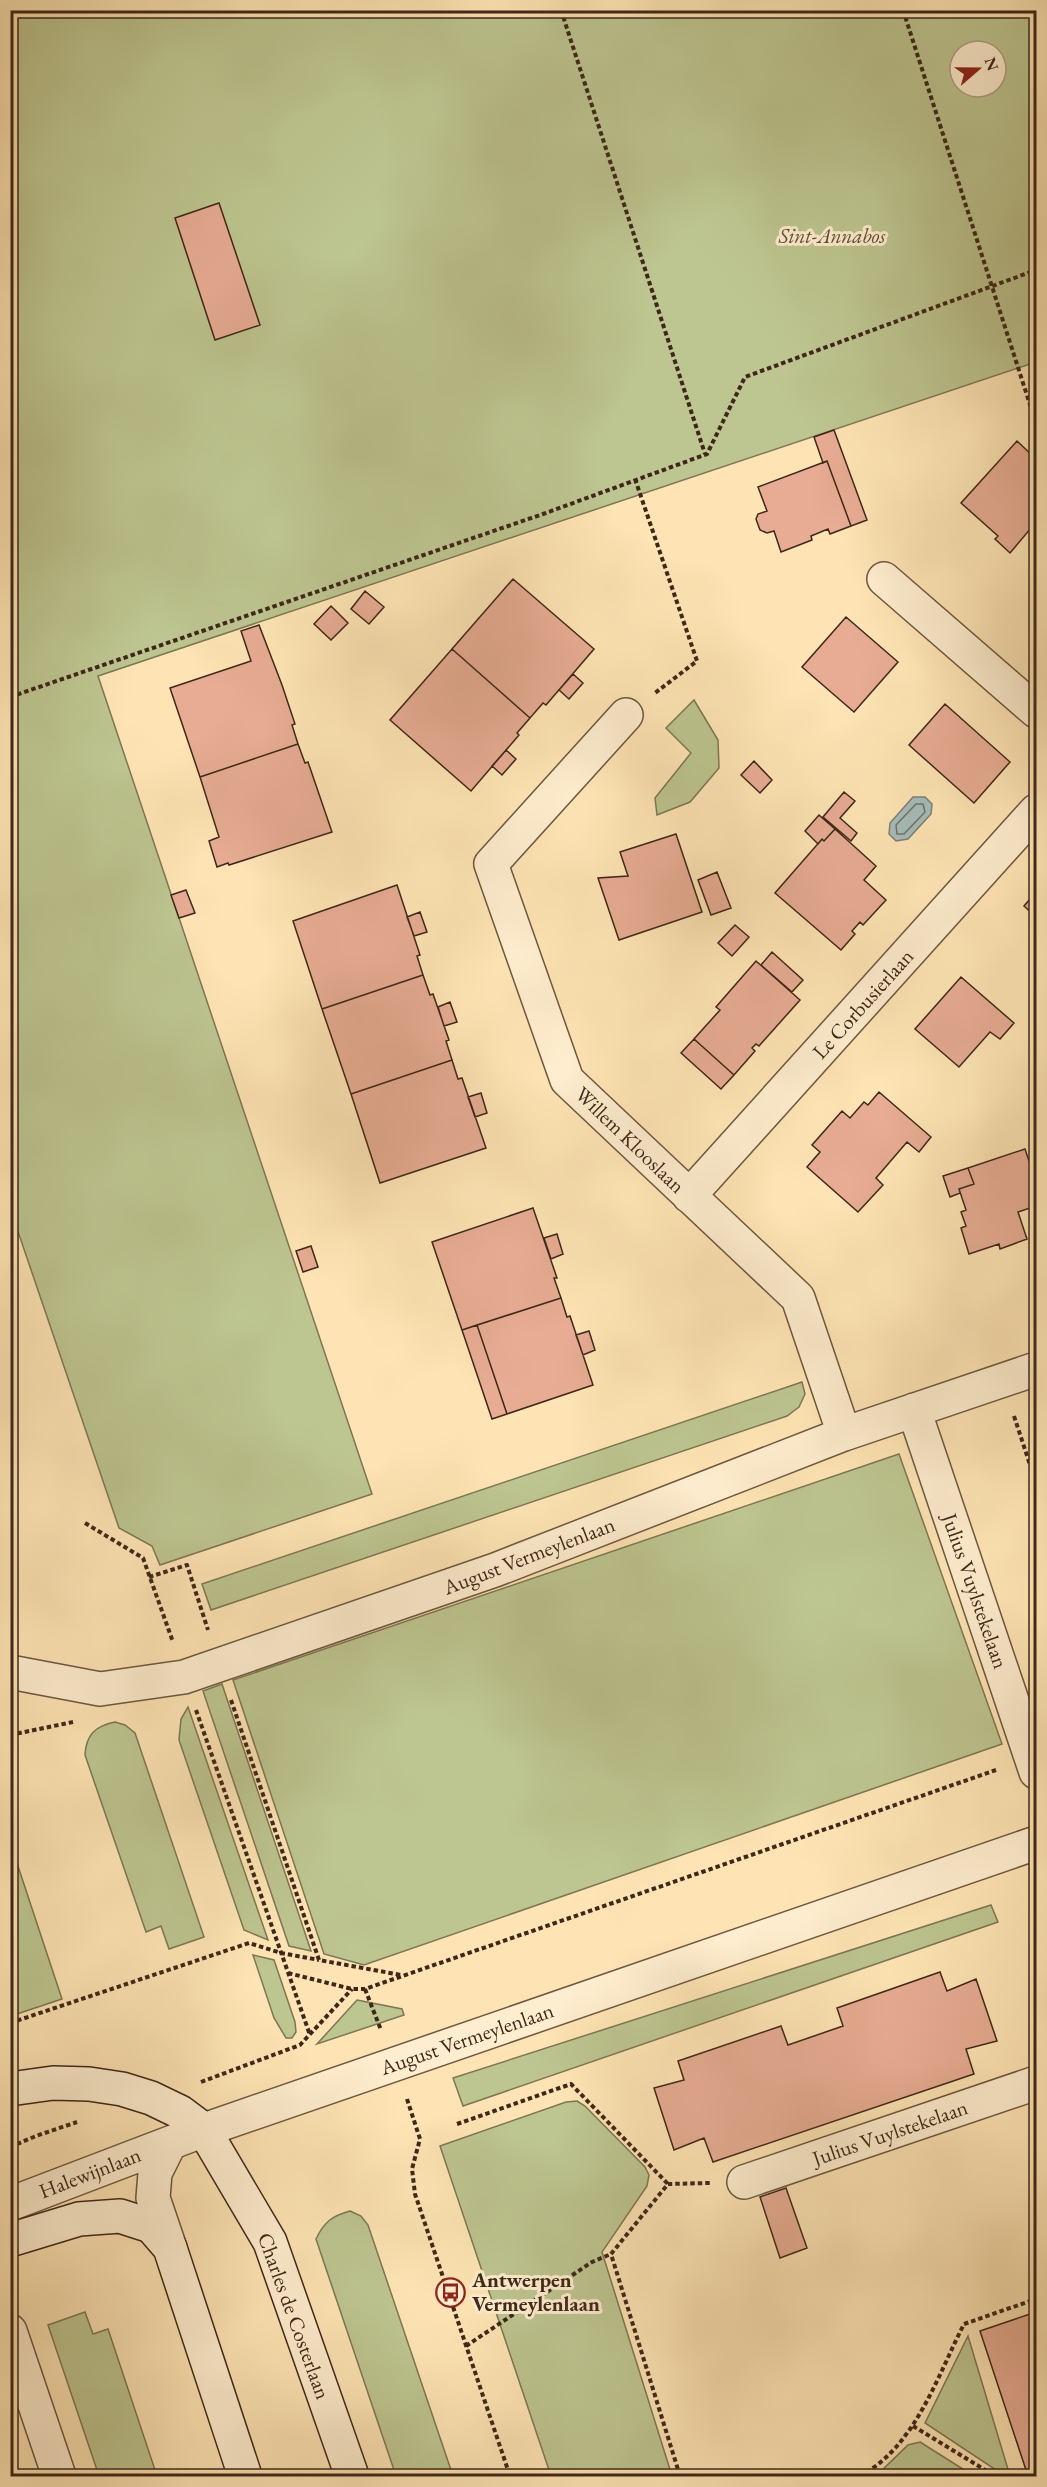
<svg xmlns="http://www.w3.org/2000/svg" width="1047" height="2487" font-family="'EB Garamond',serif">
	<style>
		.green { fill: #bdc590; stroke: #7e7654; stroke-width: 1.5; fill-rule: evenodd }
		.water { fill: #a6bbb9; stroke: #7c8079; stroke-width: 1.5 }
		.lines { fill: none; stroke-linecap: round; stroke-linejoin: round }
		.shore { stroke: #727169; stroke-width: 1.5 }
		.building { fill: #e7ac93; stroke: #3e2719; stroke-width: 1.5 }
		.minor-casing { stroke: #6e5640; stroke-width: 36 }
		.secondary-casing { stroke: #3e2719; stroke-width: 36 }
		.path { stroke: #3e2719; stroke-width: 4; stroke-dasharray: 4.5 3; stroke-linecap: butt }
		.minor { stroke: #feedce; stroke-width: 33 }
		.secondary { stroke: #feedce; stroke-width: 33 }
		.labels { text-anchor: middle; stroke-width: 6; stroke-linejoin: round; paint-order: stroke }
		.park-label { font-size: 21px; font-style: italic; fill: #5e4e37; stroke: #feedce }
		.street-label { font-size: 21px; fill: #3e2719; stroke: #feedce }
		.poi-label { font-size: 21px; font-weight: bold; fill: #3e2719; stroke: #feedce; text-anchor: start }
	</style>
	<rect width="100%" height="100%" fill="#fee4b4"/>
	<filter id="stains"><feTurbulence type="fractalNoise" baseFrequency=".00333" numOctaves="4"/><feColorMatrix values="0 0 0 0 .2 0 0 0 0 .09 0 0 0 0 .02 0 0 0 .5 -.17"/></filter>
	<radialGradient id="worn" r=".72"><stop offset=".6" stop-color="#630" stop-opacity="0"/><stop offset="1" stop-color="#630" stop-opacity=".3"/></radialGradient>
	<path class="green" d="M10,11h1026v351l-938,314 274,818 -212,71 -8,-19 -33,-18 -108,-317zM960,51h36v36h-36z
		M694,700l24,40 1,28 -29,34 -33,13 -2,-17 36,-45 -25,-25z
		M802,1382l3,12 -6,13 -12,9 -576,194 -9,-26z
		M899,1454l103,290 -638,221 -40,-11 -91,-274z
		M222,1684l89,267 -22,-5 -86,-255z
		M188,1707l80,233 -24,-10 -65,-190 2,-21z
		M115,1722l10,3 10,8 69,204 -35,12 -8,-23 -15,6 -61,-177c1,-20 10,-29 30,-33z
		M11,1845l51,154 -51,17h-1z
		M991,1905l7,17 -535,184 -10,-28z
		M253,1955l21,5 21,62 1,10 -4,6h-6l-12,-20z
		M357,2000l45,9 2,6 -87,29z
		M577,2101l8,5 60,61 4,8 -2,11 -45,66 70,224h-121l-111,-330 126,-44z
		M350,2211l11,5 7,9 85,251h-57l-80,-237c8,-17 16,-23 34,-28z
		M85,2312l8,22 15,-5 49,147h-58l-51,-151z
		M968,2336l42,140h-5l-80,-53z
		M920,2442l54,34h-98l32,-31z"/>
	<path class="water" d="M913,797h12l7,7 -1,10 -23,25 -12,2 -7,-7 1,-11z"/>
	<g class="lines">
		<path class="shore" d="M916,804h7l2,8 -21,22h-7l-1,-9z"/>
	</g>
	<path class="building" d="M219,203l41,122 -45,15 -40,-122z
		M834,430l33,90 -16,6 -24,-65 -4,2 -9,-26z
		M1017,441l19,18v63l-26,31 -15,-14 3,-3 -37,-33z
		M827,461l24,65 -21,8 -2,-5 -17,7 1,4 -31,12 -7,-21 -7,2 -7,-3 -4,-11 2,-5 9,-3 -9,-24z
		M513,579l81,70 -48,56 -3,-2 -13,15 -78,-69z
		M365,591l19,16 -15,17 -18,-15z
		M331,606l17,17 -17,17 -17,-16z
		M846,617l52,45 -44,50 -52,-45z
		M259,625l23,60 13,39 -3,1 6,19 -98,33 -30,-89 81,-27 -10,-30z
		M452,649l78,69 -13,15 2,2 -48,56 -81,-71z
		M573,674l10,9 -14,16 -10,-9z
		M945,704l65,58 -36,41 -65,-58z
		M298,744l7,19 3,-1 24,70 -103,33 -1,-2 -11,4 -8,-26 10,-4 -19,-60z
		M506,750l10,9 -14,16 -10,-9z
		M754,761l18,19 -12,13 -19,-18z
		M844,792l11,9 -15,17 17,15 -6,8 -28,-24z
		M819,815l16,14 -11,12 -2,-2 -4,5 -13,-13z
		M835,829l41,37 -12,14 22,20 -23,25 -3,-3 -8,9 3,3 -14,16 -66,-57 47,-54 2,2z
		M676,834l26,78 -83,28 -21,-62 30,-2 -8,-24z
		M717,872l14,36 -20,7 -13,-35z
		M397,885l23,70 -3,1 6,19 -101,34 -29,-88z
		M186,890l9,23 -16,5 -8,-23z
		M1036,892v25l-12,-11z
		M420,912l7,20 -13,4 -7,-19z
		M735,925l14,12 -17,19 -14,-13z
		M772,952l31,28 -11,12 -31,-27z
		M756,961l44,39 -41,46 -3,-2 -4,4 3,3 -21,24 -40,-36 26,-29 -4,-3z
		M423,975l7,20 3,-1 16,46 -3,1 6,19 -101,34 -29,-85z
		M961,977l53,46 -14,16 -10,-7 -31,35 -44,-38z
		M450,1002l7,20 -13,4 -6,-19z
		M694,1039l40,36 -13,14 -40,-36z
		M452,1060l6,19 4,-1 24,70 -106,35 -29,-89z
		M879,1092l52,45 -12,15 -12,-10 -31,36 7,7 -25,27 -51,-45 13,-15 -8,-7 30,-34 8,7 14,-16 4,3z
		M481,1093l6,20 -12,4 -7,-20z
		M1025,1149l11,33v24l-18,6 9,27 -27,10 -1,-5 -30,10 -8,-26 5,-2 -5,-14 5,-2 -7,-21 15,-5 -6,-16z
		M968,1168l6,16 -15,5 1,4 -10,4 -7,-21z
		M533,1208l24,70h-3l7,20 -99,32 -30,-88z
		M557,1234l6,20 -12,5 -7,-21z
		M311,1246l7,21 -15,5 -7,-21z
		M561,1298l6,19 3,-1 23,69 -86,29 -30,-89z
		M477,1325l30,89 -15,5 -30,-89z
		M589,1331l6,19 -12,5 -7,-20z
		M940,1972l7,19 29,-12 21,62 -31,8 8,25 -261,88 -9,-24 -30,12 -20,-62 30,-8 -6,-19 103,-35 7,19 55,-19 -6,-18z
		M786,2188l21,60 -27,10 -20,-61z
		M1036,2312l-1,3 1,6v155h-8l-48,-145z"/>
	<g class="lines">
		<defs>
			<path id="minor" d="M884,579l152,132
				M626,715l-135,149 76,216 231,218 46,136
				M689,1196l347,-385
				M914,1410l122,362
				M10,1672l90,17 84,-12 311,-107 349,-136 192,-65
				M744,2182l292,-99
				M10,2204l194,-74 832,-287
				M170,2248l-17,-50 2,-25 15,-30
				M10,2331l49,145"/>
			<path id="secondary" d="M10,2089l43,-6 36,1 33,5 29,9 29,14 24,18 66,112 82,234
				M10,2240l69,-21 41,-3 31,10 19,22 75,228"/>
		</defs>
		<use href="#minor" class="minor-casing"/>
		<use href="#secondary" class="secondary-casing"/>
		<path class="path" d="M561,10l144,444
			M903,10l130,404 3,4
			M635,479l62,182 -42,32
			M10,697l533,-183 164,-60 38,-77 291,-107
			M1014,1416l22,67
			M85,1523l58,35 30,84
			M149,1577l38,-12 21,65
			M231,1700l88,260 82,15
			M196,1710l114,325
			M10,1735l63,-13
			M288,1973l64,16h13l631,-219
			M365,1989l16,41
			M10,2023l239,-80 32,10 38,7
			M201,2082l99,-37 52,-56
			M407,2099l13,40 -8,30 3,25 95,282
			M457,2124l114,-40 97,100
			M10,2147l26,-11 41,-14
			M466,2346l126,-84 19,-8
			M913,2426l82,50
			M680,2476l-69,-222 57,-70 42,-1
			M860,2476c55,-29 77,-99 104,-152l72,-25"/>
		<use href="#minor" class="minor"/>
		<use href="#secondary" class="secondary"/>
	</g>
	<defs>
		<symbol id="bus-ring" viewBox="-11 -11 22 22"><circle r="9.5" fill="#feedce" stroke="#8f2418" stroke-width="1.5"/><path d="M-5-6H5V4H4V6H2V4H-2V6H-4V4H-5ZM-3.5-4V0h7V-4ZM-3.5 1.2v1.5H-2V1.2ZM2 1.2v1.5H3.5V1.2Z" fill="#8f2418"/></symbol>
	</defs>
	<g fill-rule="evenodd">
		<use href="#bus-ring" x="434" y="2276" width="33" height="33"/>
	</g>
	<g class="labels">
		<g class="park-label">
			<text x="832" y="243">Sint-Annabos</text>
		</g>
		<g class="street-label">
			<text transform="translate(863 1004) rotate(-48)" y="7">Le Corbusierlaan</text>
			<text transform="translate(630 1140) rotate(44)" y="7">Willem Klooslaan</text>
			<text transform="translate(529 1556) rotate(-21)" y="7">August Vermeylenlaan</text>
			<text transform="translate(975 1591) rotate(71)" y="7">Julius Vuylstekelaan</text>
			<text transform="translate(467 2039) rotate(-19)" y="7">August Vermeylenlaan</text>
			<text transform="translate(890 2133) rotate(-19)" y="7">Julius Vuylstekelaan</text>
			<text transform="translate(90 2173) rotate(-21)" y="7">Halewijnlaan</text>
			<text transform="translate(294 2316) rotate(70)" y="7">Charles de Costerlaan</text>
		</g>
		<g class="poi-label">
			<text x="472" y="2287">Antwerpen<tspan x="472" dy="24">Vermeylenlaan</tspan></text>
		</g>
	</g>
	<rect width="1047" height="2487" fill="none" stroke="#fee4b4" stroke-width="36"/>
	<rect x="12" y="12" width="1023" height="2463" fill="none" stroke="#3e2719" stroke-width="3"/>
	<rect x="18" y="18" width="1011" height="2451" fill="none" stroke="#3e2719" stroke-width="1.5"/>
	<g transform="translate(978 69) rotate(70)"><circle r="28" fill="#feedce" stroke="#b19e86" stroke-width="1.5"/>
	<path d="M0-4.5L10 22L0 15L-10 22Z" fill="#8f2418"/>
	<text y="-9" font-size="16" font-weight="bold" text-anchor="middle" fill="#3e2719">N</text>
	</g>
	<rect width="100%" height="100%" filter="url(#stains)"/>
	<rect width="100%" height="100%" fill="url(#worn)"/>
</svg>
